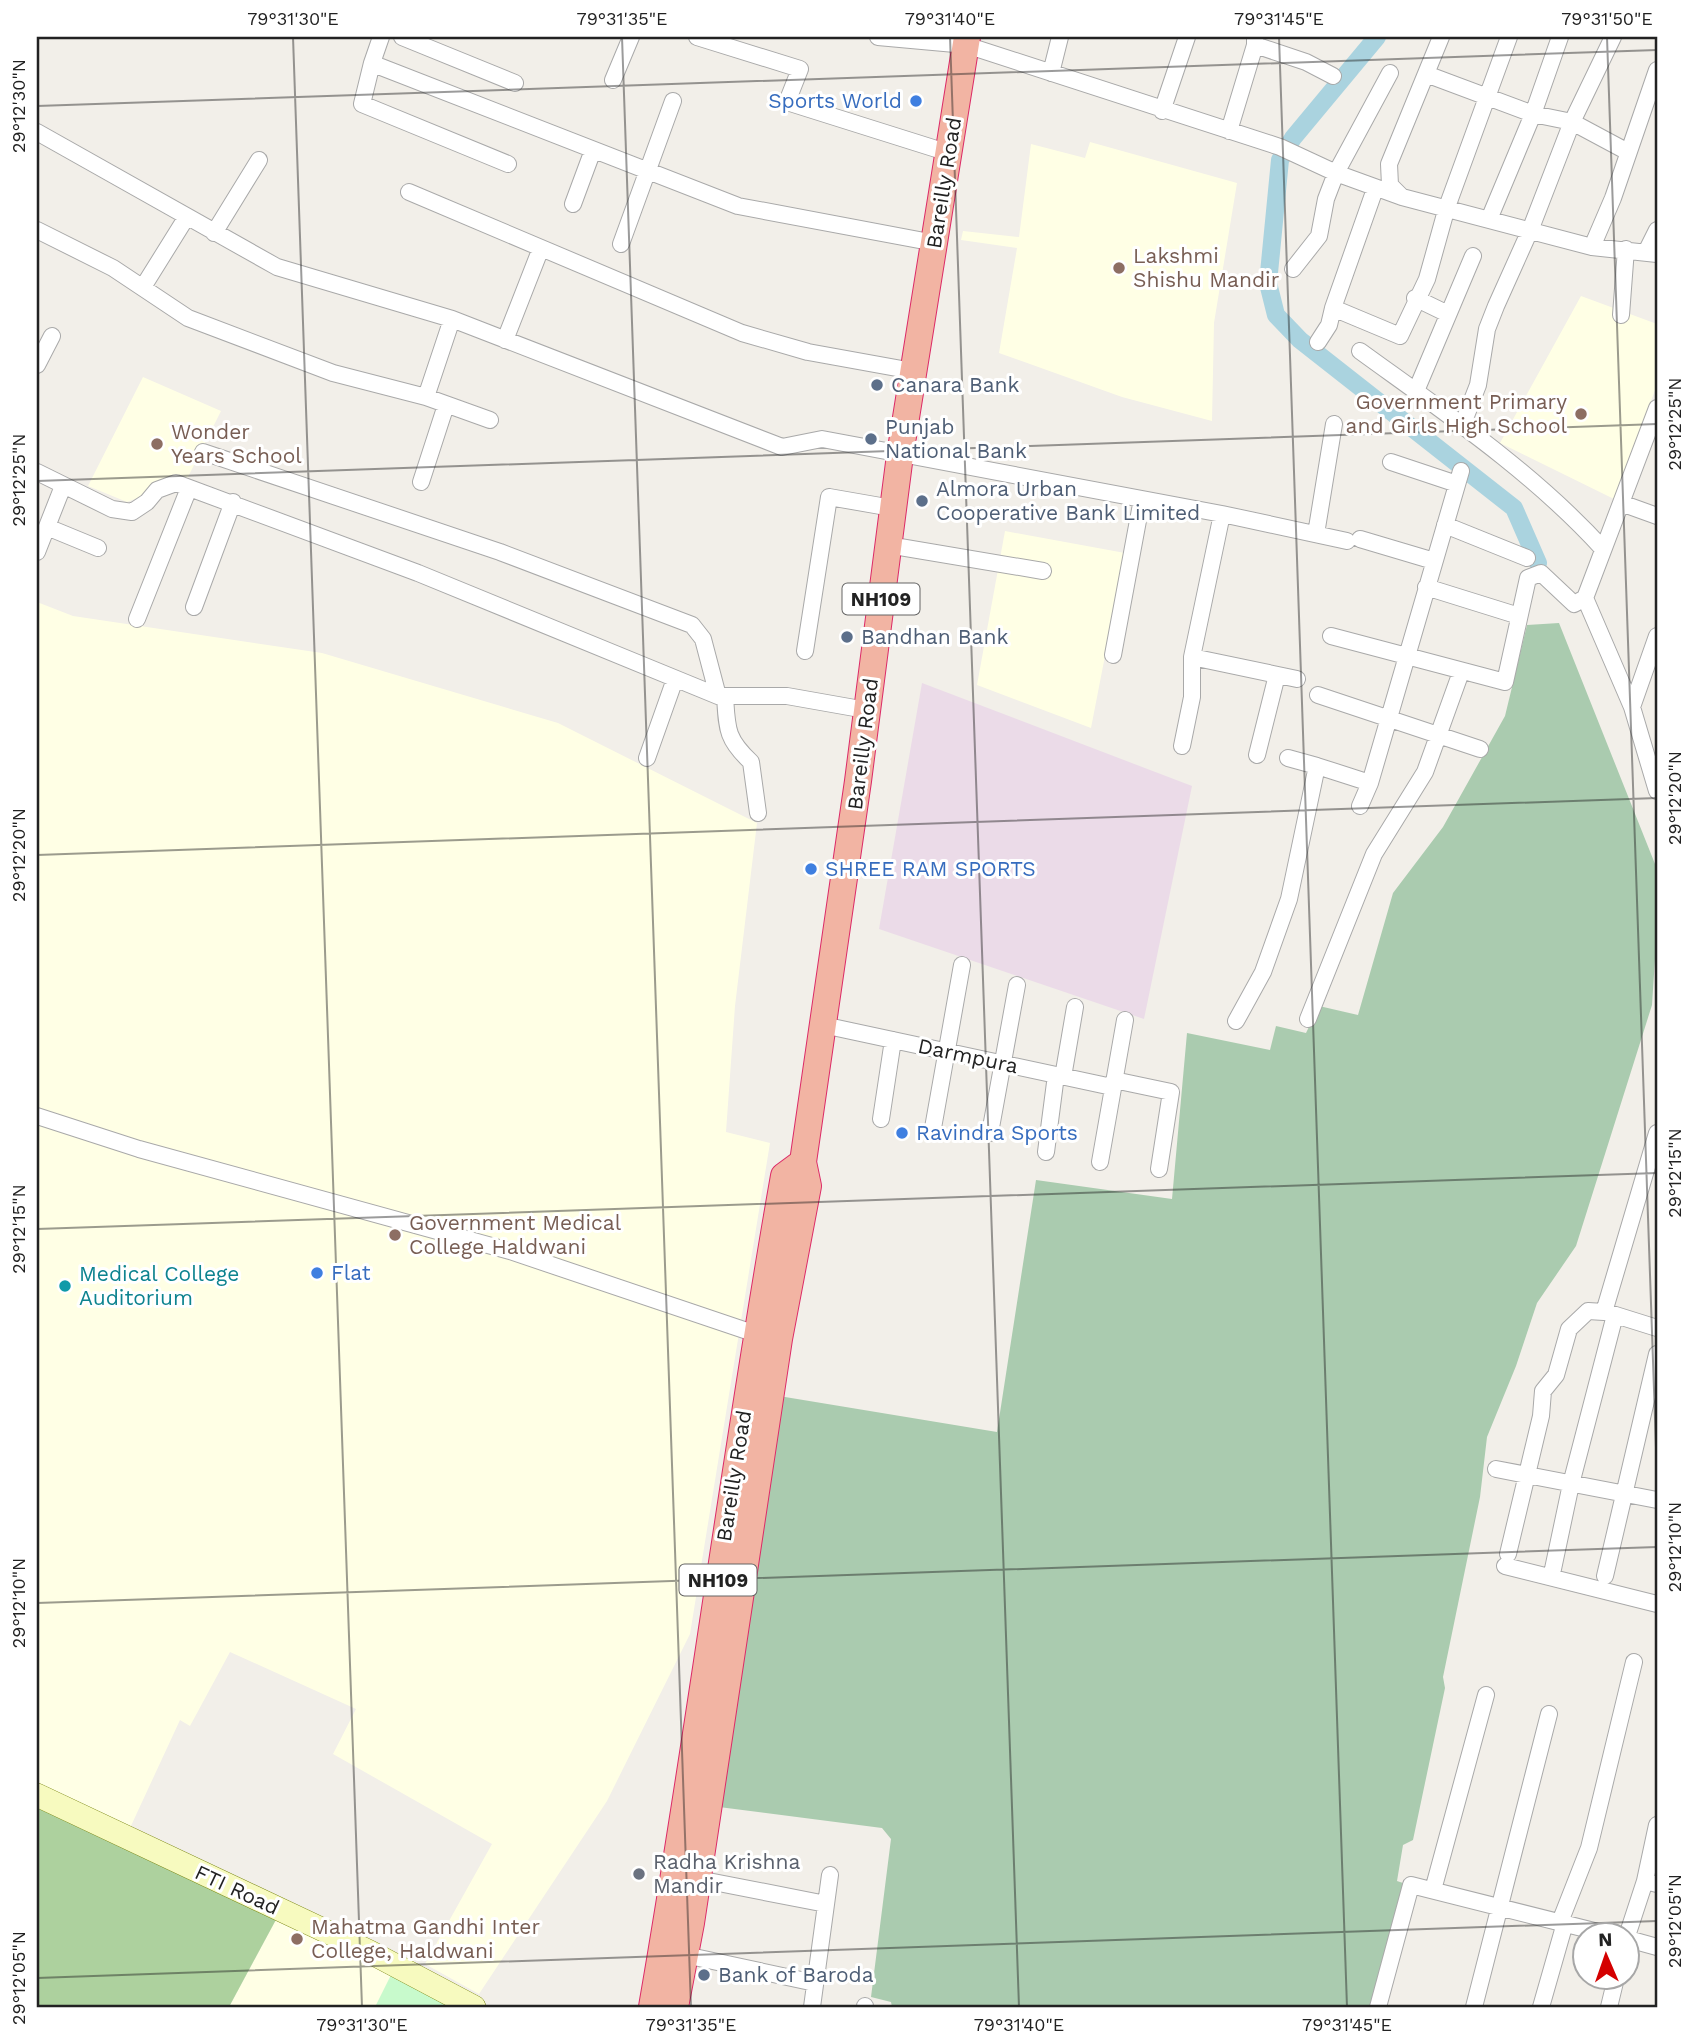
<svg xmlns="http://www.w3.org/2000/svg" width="1694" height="2044" font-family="'Work Sans',sans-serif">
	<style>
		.industrial { fill: #ebdbe8 }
		.education { fill: #ffffe5 }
		.forest { fill: #add19e }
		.cemetery { fill: #aacbaf }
		.park { fill: #c8facc }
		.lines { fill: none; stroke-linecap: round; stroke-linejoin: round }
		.canal { stroke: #aad3df; stroke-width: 18 }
		.minor-casing { stroke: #a9a9a9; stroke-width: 18 }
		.secondary-casing { stroke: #707d05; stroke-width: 24 }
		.trunk-casing { stroke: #dc2a67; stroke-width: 28 }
		.minor { stroke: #fff; stroke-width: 16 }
		.secondary { stroke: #f7fabf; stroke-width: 23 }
		.trunk { stroke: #f2b4a3; stroke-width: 26 }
		.ticks { fill: none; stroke: #222; stroke-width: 2; stroke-opacity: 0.45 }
		.shop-dot { fill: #3f7fe0; stroke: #fff; stroke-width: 2.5 }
		.education-dot { fill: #8d6e63; stroke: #fff; stroke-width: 2.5 }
		.service-dot { fill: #5c6f8a; stroke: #fff; stroke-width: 2.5 }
		.culture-dot { fill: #0f9aa8; stroke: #fff; stroke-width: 2.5 }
		.worship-dot { fill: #6b7280; stroke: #fff; stroke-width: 2.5 }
		.labels { text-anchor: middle; stroke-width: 6; stroke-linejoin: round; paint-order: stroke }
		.shield { fill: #fff; stroke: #646464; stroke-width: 2 }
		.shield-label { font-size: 19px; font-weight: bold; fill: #222 }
		.shop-label { font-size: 21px; fill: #366cbe; stroke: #fff; text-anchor: start }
		.street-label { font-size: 21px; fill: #222; stroke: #fff }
		.education-label { font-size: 21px; fill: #785e54; stroke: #fff; text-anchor: start }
		.service-label { font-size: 21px; fill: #4e5e75; stroke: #fff; text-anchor: start }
		.culture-label { font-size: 21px; fill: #0d838f; stroke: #fff; text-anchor: start }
		.worship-label { font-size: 21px; fill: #5b616d; stroke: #fff; text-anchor: start }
		.neatline { fill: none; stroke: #222; stroke-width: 2.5 }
		.ticks-label { font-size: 18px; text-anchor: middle; fill: #222 }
	</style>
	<rect width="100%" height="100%" fill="#f2efe9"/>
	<path class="industrial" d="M922,683l270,103 -48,233 -265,-90z"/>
	<path class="education" d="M1090,142l147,41 -23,140 -2,98 -90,-24 -123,-44 18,-105 -56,-8 2,-9 56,6 12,-93 54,14z
		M1581,296l76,28v61l-43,114 -114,-56z
		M143,377l78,34 -34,68 -60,23 -39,-16z
		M1005,531l120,22 -34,175 -114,-43z
		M37,602l36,14 249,37 236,70 199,100 -22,183 -9,126 44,11 -80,491 -83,167 -128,193 -54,-30 67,-120 -159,-90 23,-45 -126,-57 -40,74 -10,-6 -50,108 -93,-46z
		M278,1916l177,91h-226z"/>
	<path class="forest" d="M37,1805l241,111 -49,91h-192z"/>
	<path class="cemetery" d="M1559,623l98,246v59l-5,77 -76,241 -39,57 -21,63 -29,71 -7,60 -37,180 2,11 -32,152 -10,5 -6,36 6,2 -33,124h-478l-1,-5 -20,-5 20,-158 -9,-11 -163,-21 60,-411 218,36 39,-252 136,19 15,-166 83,17 6,-24 30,7 13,-27 39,9 35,-122 50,-66 62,-111 22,-91z"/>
	<path class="park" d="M391,1975l63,32h-79z"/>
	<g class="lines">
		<path class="canal" d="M1377,37l-84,101 -13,22 -12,123 8,32 24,25 214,168 24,55"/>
		<defs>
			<path id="minor" d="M381,37l-9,26 4,2 362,141 197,37
				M402,37l113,46
				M697,37l103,32 -13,33 162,51
				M878,37l88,8 314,102 56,26 66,24 190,50 65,7
				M1255,37v8l51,17 27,14
				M372,63l-10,41 146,60
				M1051,73l9,-36
				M1426,74l107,40 39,8 56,30
				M613,80l18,-43
				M1162,111l25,-74
				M1229,131l26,-86
				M37,132l240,135 175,52 330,128 40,-8 400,75 125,27
				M1375,189l-42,119 67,28 27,-57 20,-72 62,-170
				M409,192l333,141 66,19 105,19
				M1402,197l-12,-12 -1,-21 52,-127
				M573,204l20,-54
				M1490,217l43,-103 27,-77
				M37,230l76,38 75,50 145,55 93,24 64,23
				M214,233l45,-73
				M621,244l52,-143
				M1592,247l21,-49 44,-128
				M1646,252l11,-22
				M1293,269l26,-33 7,-37 10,-26 54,-100
				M143,287l43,-69
				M1415,298l33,16
				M1621,315l5,-66
				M505,340l36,-92
				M1318,342l11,-17 4,-17
				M1360,351c84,61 173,121 243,198
				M37,365l15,-29
				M1416,391l57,-135
				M426,397l26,-78
				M1462,426l16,-41 9,-56 9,-23 35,-78 41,-106 41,-85
				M203,452l297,100 192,73 11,14 15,57
				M1391,462l66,22
				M37,472l75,37 20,3 15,-10 10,-12 19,-7 242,90 300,123h69l79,14
				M421,482l25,-77
				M1621,503l36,13
				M1445,525l82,33
				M47,527l51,21
				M1316,534l18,-110
				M1360,539l74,22
				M888,545l155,26
				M37,552l26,-66
				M1426,587l93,29
				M1585,598l47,109 25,84
				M194,607l39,-105
				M137,619l52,-131
				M1331,636l174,46 23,-104 13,-5 33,31 11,-6 72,-190
				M805,651l24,-154 63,11
				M1113,655l29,-156
				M1192,657l105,22
				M1318,695l162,54
				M725,696c2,32 1,43 26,66l7,51
				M1632,707l25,-71
				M1182,746l10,-49v-40l30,-143
				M1257,755l20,-80
				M647,758l28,-79
				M1288,758l29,8
				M1360,806l10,-23
				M1308,1019l66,-165 51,-82 36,-100
				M1236,1021l27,-49 26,-73 28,-133 53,17 91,-312
				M823,1025l289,62
				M1063,1077l12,-70
				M1114,1080l57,12 -12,77
				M37,1116l102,33 371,102 246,83
				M881,1119l12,-79
				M933,1128l29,-163
				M990,1133l27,-148
				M1046,1152l10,-77
				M1100,1162l25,-142
				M1606,1312l51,16
				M1496,1469l161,31
				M1508,1554l33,-138 2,-25 13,-16 13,-46 19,-18 16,1 53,-179
				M1505,1566l152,38
				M1553,1569l18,-85 44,-169
				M1605,1576l52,-222
				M698,1879l128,25
				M1645,1881l12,-56
				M1433,1890l53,-195
				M1560,1922l29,-74 45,-186
				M1627,1936l18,-55 12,3
				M1628,1939l29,8
				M685,1955l130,28
				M812,2007l18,-132
				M865,2007v-1
				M1378,2007l33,-122 203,51
				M1474,2007l75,-293
				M1541,2007l24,-84
				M1609,2007l7,-29"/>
			<path id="secondary" d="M37,1795l333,157 104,55"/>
			<path id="trunk" d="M652,2007c48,-276 83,-555 132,-831l19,-14
				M675,2007l16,-84 88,-584 29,-153 -5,-24 55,-381 42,-326 67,-418"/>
		</defs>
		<use href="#minor" class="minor-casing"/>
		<use href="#secondary" class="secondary-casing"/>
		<use href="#trunk" class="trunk-casing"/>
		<use href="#minor" class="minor"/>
		<use href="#secondary" class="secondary"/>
		<use href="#trunk" class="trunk"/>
	</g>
	<path class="ticks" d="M293,37l69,1970M622,37l69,1970M950,37l69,1970M1279,37l68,1970M1607,37l50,1439M37,106l1620,-56M37,481l1620,-57M37,855l1620,-57M37,1229l1620,-56M37,1603l1620,-56M37,1978l1620,-57"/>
	<g class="shop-dot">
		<circle cx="916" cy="101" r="7"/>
		<circle cx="811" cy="869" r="7"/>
		<circle cx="902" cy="1133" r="7"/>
		<circle cx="317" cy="1273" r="7"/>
	</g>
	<g class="education-dot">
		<circle cx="1119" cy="268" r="7"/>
		<circle cx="1581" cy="414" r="7"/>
		<circle cx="157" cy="444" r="7"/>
		<circle cx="395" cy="1235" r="7"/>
		<circle cx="297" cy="1939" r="7"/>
	</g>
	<g class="service-dot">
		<circle cx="877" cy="385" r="7"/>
		<circle cx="871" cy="439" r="7"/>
		<circle cx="922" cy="501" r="7"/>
		<circle cx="847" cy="637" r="7"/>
		<circle cx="704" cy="1975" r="7"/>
	</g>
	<circle class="culture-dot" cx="65" cy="1286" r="7"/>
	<circle class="worship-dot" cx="639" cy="1874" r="7"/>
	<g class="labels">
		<g class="shield">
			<rect x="842.5" y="583.5" width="77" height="31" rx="5"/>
			<rect x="679.5" y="1564.5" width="77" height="31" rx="5"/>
		</g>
		<g class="shield-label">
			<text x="881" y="606">NH109</text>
			<text x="718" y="1587">NH109</text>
		</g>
		<g class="shop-label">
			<text x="902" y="108" text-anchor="end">Sports World</text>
			<text x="825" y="876">SHREE RAM SPORTS</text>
			<text x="916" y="1140">Ravindra Sports</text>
			<text x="331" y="1280">Flat</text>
		</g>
		<g class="street-label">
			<text transform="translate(944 183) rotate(-81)" y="7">Bareilly Road</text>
			<text transform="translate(863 744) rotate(-83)" y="7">Bareilly Road</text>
			<text transform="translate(968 1056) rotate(12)" y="7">Darmpura</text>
			<text transform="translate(734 1476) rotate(-81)" y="7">Bareilly Road</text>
			<text transform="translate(237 1890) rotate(25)" y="7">FTI Road</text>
		</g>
		<g class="education-label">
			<text x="1133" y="263">Lakshmi<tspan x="1133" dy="24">Shishu Mandir</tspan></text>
			<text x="1567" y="409" text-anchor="end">Government Primary<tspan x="1567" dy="24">and Girls High School</tspan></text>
			<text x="171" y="439">Wonder<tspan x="171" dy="24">Years School</tspan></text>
			<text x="409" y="1230">Government Medical<tspan x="409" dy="24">College Haldwani</tspan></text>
			<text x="311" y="1934">Mahatma Gandhi Inter<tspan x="311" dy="24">College, Haldwani</tspan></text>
		</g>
		<g class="service-label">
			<text x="891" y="392">Canara Bank</text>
			<text x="885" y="434">Punjab<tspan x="885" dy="24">National Bank</tspan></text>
			<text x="936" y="496">Almora Urban<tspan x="936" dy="24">Cooperative Bank Limited</tspan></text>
			<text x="861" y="644">Bandhan Bank</text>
			<text x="718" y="1982">Bank of Baroda</text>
		</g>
		<g class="culture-label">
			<text x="79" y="1281">Medical College<tspan x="79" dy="24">Auditorium</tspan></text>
		</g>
		<g class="worship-label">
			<text x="653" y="1869">Radha Krishna<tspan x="653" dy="24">Mandir</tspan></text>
		</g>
	</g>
	<rect width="1694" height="2044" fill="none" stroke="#ffffff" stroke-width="77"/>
	<g transform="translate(1606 1956) rotate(358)"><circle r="33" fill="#ffffff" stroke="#a7a7a7" stroke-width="2"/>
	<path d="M0-5L12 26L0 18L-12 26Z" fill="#d40000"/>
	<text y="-10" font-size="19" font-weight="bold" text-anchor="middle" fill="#222222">N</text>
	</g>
	<rect x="38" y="38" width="1618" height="1968" class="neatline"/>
	<g class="ticks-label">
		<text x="293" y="25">79°31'30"E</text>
		<text x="622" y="25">79°31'35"E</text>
		<text x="950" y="25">79°31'40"E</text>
		<text x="1279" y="25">79°31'45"E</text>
		<text x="1607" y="25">79°31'50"E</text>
		<text transform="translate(19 106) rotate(-90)" y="6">29°12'30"N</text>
		<text transform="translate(1675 424) rotate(-90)" y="6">29°12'25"N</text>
		<text transform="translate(19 480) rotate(-90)" y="6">29°12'25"N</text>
		<text transform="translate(1675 798) rotate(-90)" y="6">29°12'20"N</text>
		<text transform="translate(19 855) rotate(-90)" y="6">29°12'20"N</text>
		<text transform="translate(1675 1173) rotate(-90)" y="6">29°12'15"N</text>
		<text transform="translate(19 1229) rotate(-90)" y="6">29°12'15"N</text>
		<text transform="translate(1675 1547) rotate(-90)" y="6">29°12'10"N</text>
		<text transform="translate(19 1603) rotate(-90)" y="6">29°12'10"N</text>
		<text transform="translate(1675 1921) rotate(-90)" y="6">29°12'05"N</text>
		<text transform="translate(19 1978) rotate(-90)" y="6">29°12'05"N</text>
		<text x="362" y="2031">79°31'30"E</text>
		<text x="691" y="2031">79°31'35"E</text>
		<text x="1019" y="2031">79°31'40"E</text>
		<text x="1347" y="2031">79°31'45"E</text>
	</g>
</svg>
